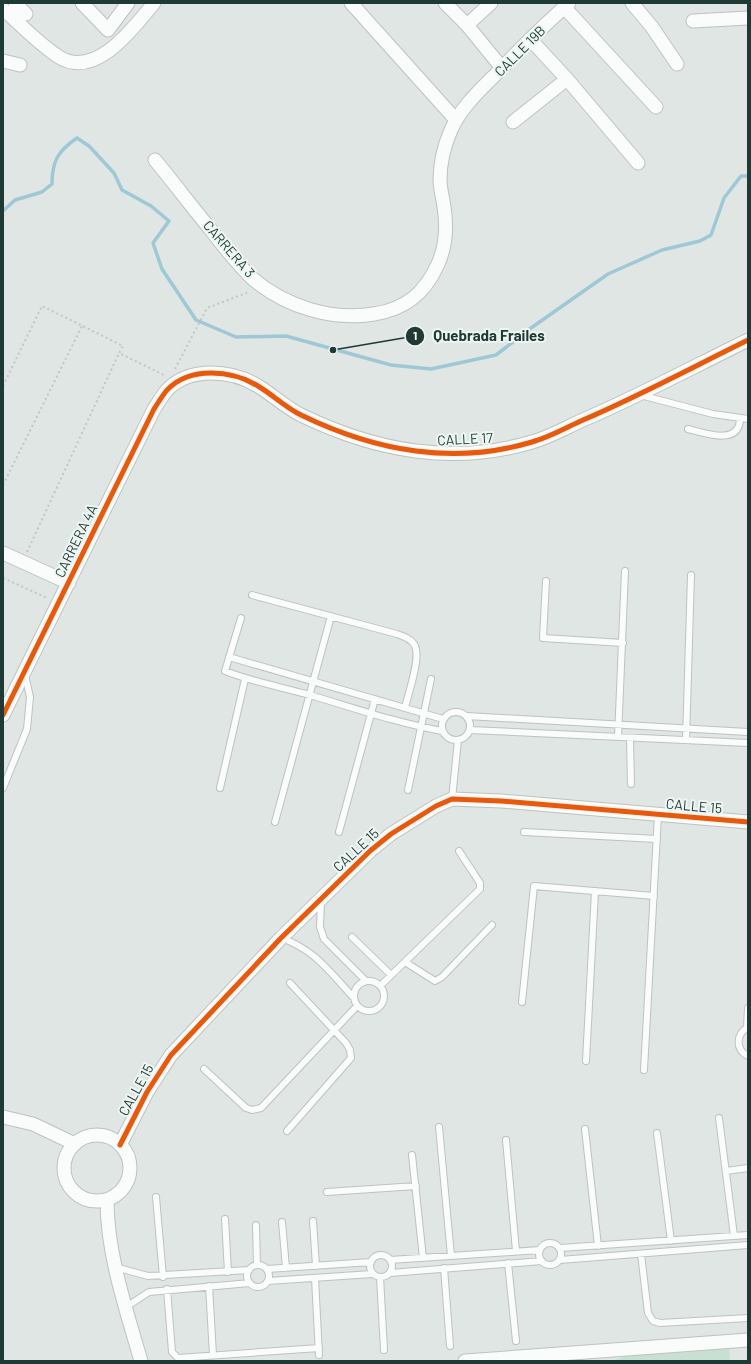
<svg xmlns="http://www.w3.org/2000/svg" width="751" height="1364" font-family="Barlow,sans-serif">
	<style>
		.green { fill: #c8e0d2 }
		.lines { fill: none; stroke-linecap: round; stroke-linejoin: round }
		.stream { stroke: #9fc8d6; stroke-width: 3.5 }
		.service-casing { stroke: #bdc3c1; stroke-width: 8 }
		.minor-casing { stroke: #bdc3c1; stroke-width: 15 }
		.path { stroke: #bfc7c6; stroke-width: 2; stroke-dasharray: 2 3; stroke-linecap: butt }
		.service { stroke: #fafbfb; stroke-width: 6 }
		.minor { stroke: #fafbfb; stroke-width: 13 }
		.cycleway-casing { stroke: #edf6f3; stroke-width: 8 }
		.cycleway { stroke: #e8590c; stroke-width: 5 }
		.labels { text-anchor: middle; stroke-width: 4; stroke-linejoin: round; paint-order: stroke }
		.street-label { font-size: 14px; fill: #1f3935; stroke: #edf6f3 }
		.leader { fill: none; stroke: #1f3935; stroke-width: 1.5 }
		.callout-dot { fill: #1f3935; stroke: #edf6f3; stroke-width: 1.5 }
		.mark-label { font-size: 12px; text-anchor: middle; font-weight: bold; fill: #fff }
		.callout-label { font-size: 15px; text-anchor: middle; font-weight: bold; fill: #1f3935; stroke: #edf6f3; stroke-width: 4; stroke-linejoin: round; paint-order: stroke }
	</style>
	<rect width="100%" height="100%" fill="#e0e6e4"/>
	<path class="green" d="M729,1345l1,16h-117l20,-8z"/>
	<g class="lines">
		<path class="stream" d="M3,211l12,-11 27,-8 10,-8c0,-23 6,-33 25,-46l12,8 25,27 8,17 29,16 18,15 -16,22 9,26 34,51 40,17 50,-1 105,29 40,4 65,-14 35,-27 77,-54 54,-24 38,-9 11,-6 13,-37 17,-22h7"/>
		<defs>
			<path id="service" d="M640,395l73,19 35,5
				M688,429c17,4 51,17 52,-10
				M546,581l-3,57 80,5
				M252,595l145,39c6,2 15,5 18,12 6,12 -7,48 -10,62
				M241,618l-16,53c28,11 56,16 85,24 44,13 87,28 132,36
				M229,657l214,62
				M442 726a14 14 0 1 1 28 0a14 14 0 1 1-28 0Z
				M467,716l281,16
				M470,730l278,13
				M618,737l7,-166
				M630,738l1,46
				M686,740l5,-165
				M3,788l24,-59 3,-32 -5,-22
				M220,788l25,-109
				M408,790l23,-111
				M452,799l6,-59
				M275,822l56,-206
				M339,832l36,-133
				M524,832l133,7
				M321,901l-1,26 4,12 42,42
				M352,937l39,38
				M281,938c33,11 49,34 72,59
				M405,962l30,19 7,-4 50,-52
				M354 996a15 15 0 1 1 30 0a15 15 0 1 1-30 0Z
				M380,986l100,-97v-6l-21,-32
				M522,1002l12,-116 120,10
				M748,1027c-12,7 -13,23 0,29
				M747,1028l1,-20
				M586,1061l9,-170
				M204,1069l42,39 6,2 9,-2 96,-102
				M644,1070l14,-255
				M719,1118l15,118
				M439,1127l12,129
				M585,1129l13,117
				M287,1131l64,-73 -1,-8 -4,-7 -56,-60
				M657,1133l14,108
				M506,1140l10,111
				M412,1155l11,103
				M726,1171l22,-3
				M327,1192l89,-6
				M156,1197l7,80
				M225,1219l3,53
				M313,1221l3,45
				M282,1222l4,46
				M256,1225l1,40
				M539 1254a11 11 0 1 1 22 0a11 11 0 1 1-22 0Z
				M560,1248l188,-13
				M641,1254l7,59 5,8 7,2 88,-5
				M370 1266a11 11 0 1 1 22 0a11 11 0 1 1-22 0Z
				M390,1260l150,-10
				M560,1260l188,-15
				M508,1263l8,78
				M247 1276a11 11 0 1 1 22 0a11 11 0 1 1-22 0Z
				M115,1267l33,9 101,-6
				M444,1268l6,78
				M267,1269l104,-7
				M390,1273l152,-12
				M380,1277l4,73
				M315,1278l4,77
				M268,1281l104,-7
				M209,1286l4,69
				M167,1289l5,63 6,6 141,-10
				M126,1307l23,-15 101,-9"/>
			<path id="minor" d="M15,3l11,11
				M82,3l26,27 20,-27
				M351,3l105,117
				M445,3l22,22 35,43
				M632,3l20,24 25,37
				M564,7l92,100
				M3,9c18,16 36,35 56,48 37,23 75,-30 95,-54
				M693,21l55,-3
				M467,25l24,-22
				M530,39l37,40 71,84
				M3,61l17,4
				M513,122l54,-43
				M155,160c19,23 37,47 56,70 13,17 26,34 42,49 33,28 80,42 121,35 32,-5 51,-21 64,-50 8,-18 9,-38 6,-57 -1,-9 -4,-18 -4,-27 0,-17 4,-34 11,-50 10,-23 29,-40 47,-58 23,-24 46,-47 71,-69
				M3,553l66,30
				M3,715l151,-306c4,-6 8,-13 13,-19 23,-24 65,-20 91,-4 15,9 27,21 43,29 35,17 76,31 115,36 38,5 79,2 116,-9 18,-5 35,-15 51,-22 56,-24 110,-53 165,-80
				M3,1117l30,7 42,20
				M64 1168a33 33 0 1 1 66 0a33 33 0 1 1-66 0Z
				M120,1145l27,-53 24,-37 110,-117 89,-87 21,-17 45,-28 16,-7 49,2 247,21
				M107,1200c0,54 19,109 34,161
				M465,1361l283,-21"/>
		</defs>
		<use href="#service" class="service-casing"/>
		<use href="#minor" class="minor-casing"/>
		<path class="path" d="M175,369l32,-61 42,-16
			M3,386l39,-80 81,40 -4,7 47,23
			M3,485l79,-159
			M27,552l92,-199
			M3,578l44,20"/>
		<use href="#service" class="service"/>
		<use href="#minor" class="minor"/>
		<defs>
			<path id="cycleway" d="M3,715l151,-306c4,-6 8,-13 13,-19 23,-24 65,-20 91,-4 15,9 27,21 43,29 35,17 76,31 115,36 38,5 79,2 116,-9 18,-5 35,-15 51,-22 56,-24 110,-53 165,-80
				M120,1145l27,-53 24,-37 110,-117 89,-87 21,-17 45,-28 16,-7 49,2 247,21"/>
		</defs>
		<use href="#cycleway" class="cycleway-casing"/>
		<use href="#cycleway" class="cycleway"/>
	</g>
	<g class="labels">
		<g class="street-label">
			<text transform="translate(520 51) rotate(-45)" y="5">CALLE 19B</text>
			<text transform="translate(229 249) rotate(49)" y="5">CARRERA 3</text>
			<text transform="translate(465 439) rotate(-3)" y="5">CALLE 17</text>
			<text transform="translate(76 541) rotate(-64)" y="5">CARRERA 4A</text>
			<text transform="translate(694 806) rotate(5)" y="5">CALLE 15</text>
			<text transform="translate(356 850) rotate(-43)" y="5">CALLE 15</text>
			<text transform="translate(136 1090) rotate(-61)" y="5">CALLE 15</text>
		</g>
	</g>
	<path class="leader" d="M333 350L415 336"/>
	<g class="callout-dot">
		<circle cx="333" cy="350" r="4"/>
		<circle cx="415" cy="336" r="10"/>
	</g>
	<g class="mark-label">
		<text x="415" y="340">1</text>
	</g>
	<g class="callout-label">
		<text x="489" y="341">Quebrada Frailes</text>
	</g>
	<rect width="751" height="1364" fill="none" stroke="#1f3935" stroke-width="8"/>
</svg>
